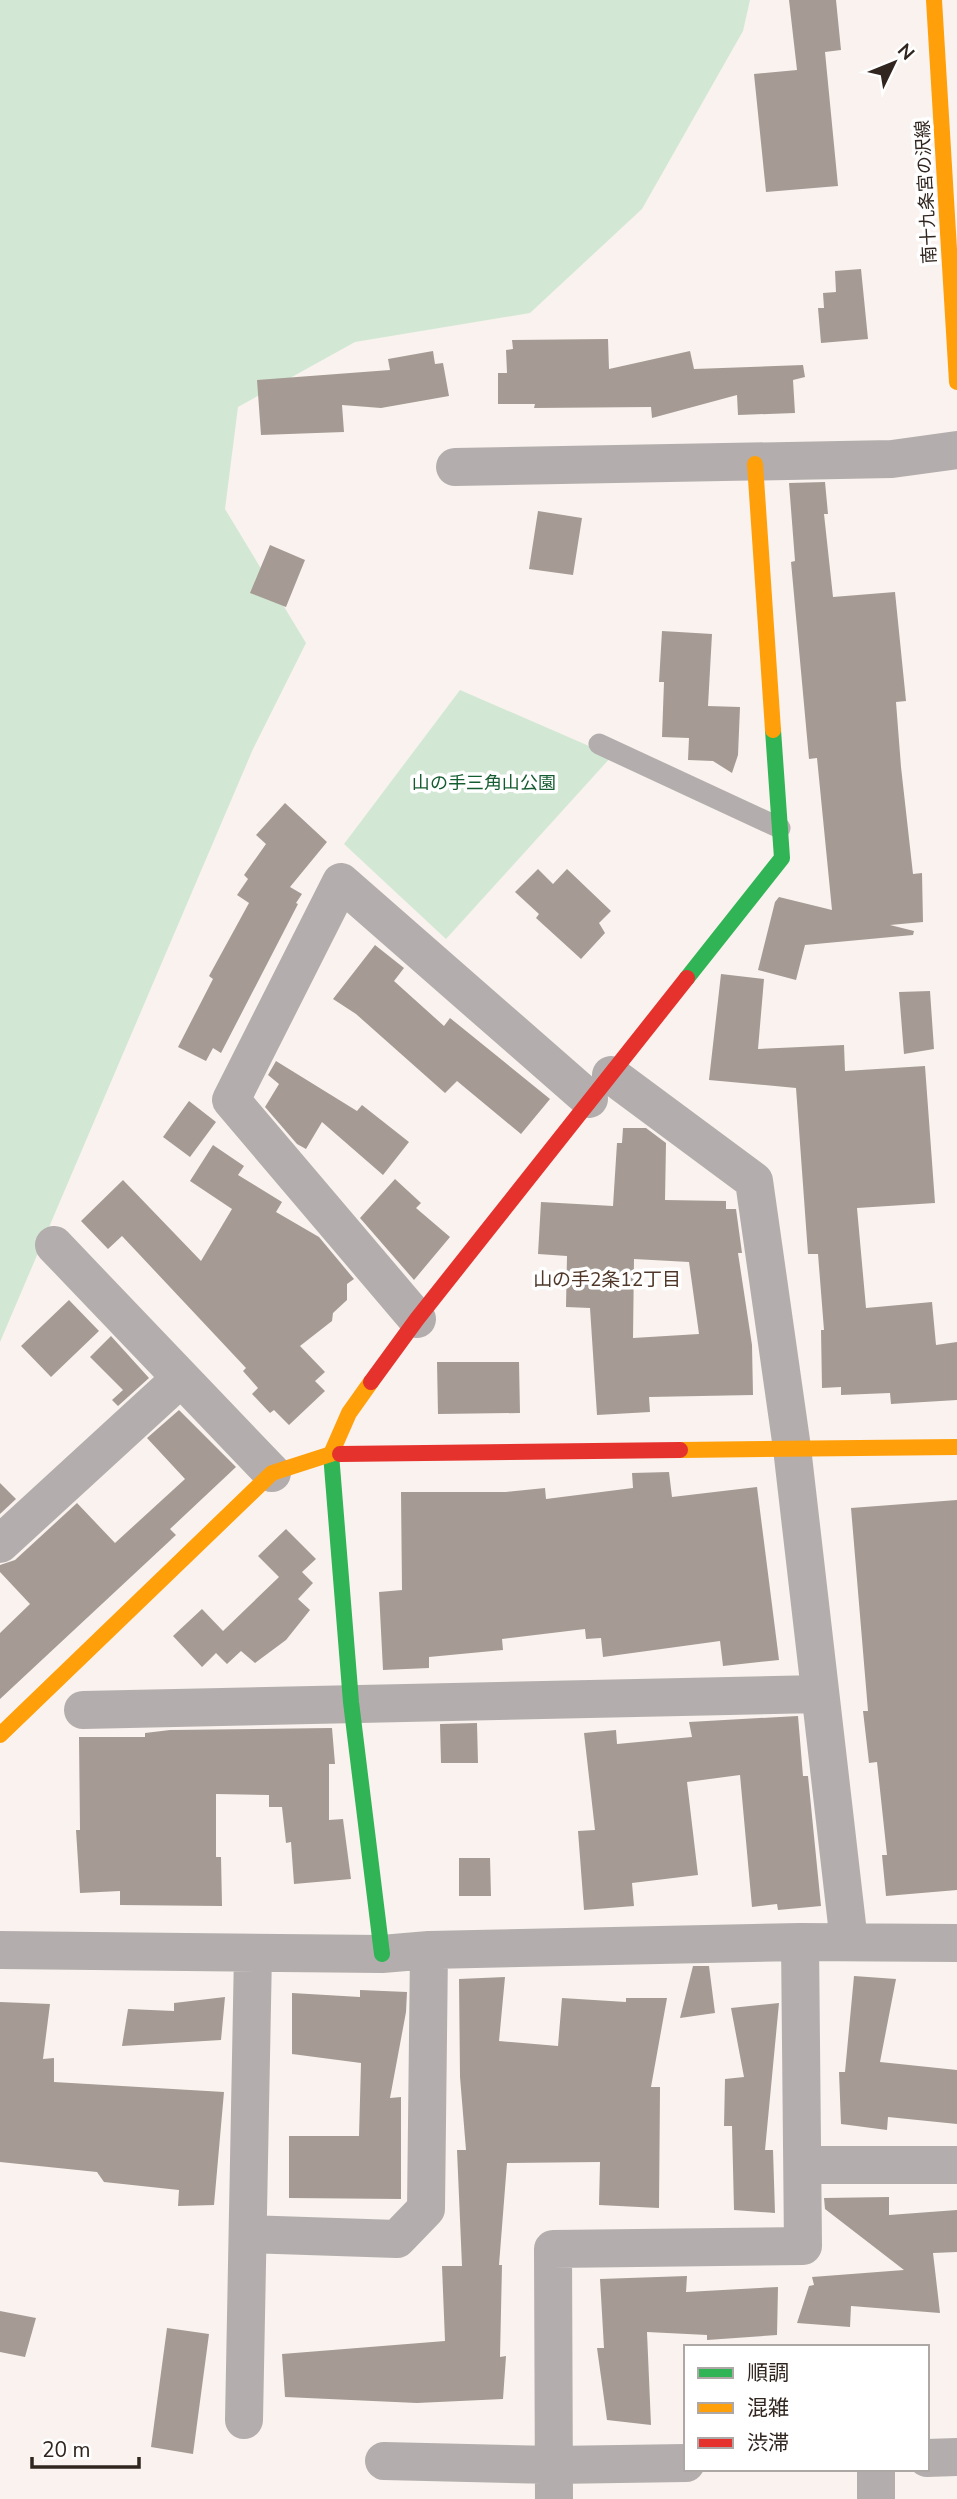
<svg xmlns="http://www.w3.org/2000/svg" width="957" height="2499" font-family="'Nunito Sans','Noto Sans JP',sans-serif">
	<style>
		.green { fill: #d3e8d4 }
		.building { fill: #a59b94; fill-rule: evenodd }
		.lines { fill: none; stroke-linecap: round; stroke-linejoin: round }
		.lane { stroke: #b3aead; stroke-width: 21 }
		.street { stroke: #b3aead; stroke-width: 38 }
		.fast { stroke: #30b455; stroke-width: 16 }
		.slow { stroke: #ff9f0a; stroke-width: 16 }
		.jam { stroke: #e5322d; stroke-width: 16 }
		.labels { text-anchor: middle; stroke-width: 7; stroke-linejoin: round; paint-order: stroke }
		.street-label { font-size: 18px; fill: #31261f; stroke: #fff }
		.park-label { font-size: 18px; fill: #165c31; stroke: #fff }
		.neighbourhood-label { font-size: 19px; fill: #4f3829; stroke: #fff }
	</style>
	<rect width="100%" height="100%" fill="#f9f2ee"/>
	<path class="green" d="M0,0h750l-7,31 -101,178 -112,104 -175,29 -117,65 -13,102 81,134 -53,106 -253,593z
		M460,690l152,66 -166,183 -102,-95z"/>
	<path class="building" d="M789,0h47l5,50 -16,2 13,134 -72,6 -12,-118 43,-4z
		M861,269l7,70 -47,4 -3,-35h6l-1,-15 13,-1 -1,-21z
		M608,339l1,30 81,-18 4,18 109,-4 2,12 -12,3 2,33 -57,2 -1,-20 -85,23 -1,-11 -117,1 1,-4h-37v-31h9l-1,-23 7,-1 -1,-9z
		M433,351l2,13 8,-1 6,33 -68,12 -39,-3 2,27 -83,3 -4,-55 133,-10 -2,-11z
		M825,482l3,32h-4l9,83 62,-5 11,109 -10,1 5,65 12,107 9,-1 1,49 -33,3 24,6 -1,4 -108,10 -9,35 -38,-10 17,-68 4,-5 53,13 -15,-152 -8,1 -18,-197 4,-1 -6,-78z
		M538,511l44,7 -9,57 -44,-6z
		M270,545l35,15 -19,47 -36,-14z
		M662,631l50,3 -4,72 32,1 -2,48 -6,18 -19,-12 -25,-1 1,-22 -27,-1 2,-55h-5z
		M285,803l42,39 -37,45 12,7 -6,9 2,1 -77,149 -8,-5 -7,13 -28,-14 35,-68 -4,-3 40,-73 -12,-8 11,-16 -4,-4 22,-31 -10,-9z
		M538,869l15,15 14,-15 44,42 -12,12 6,10 -24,26 -45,-41 3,-4 -24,-22z
		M375,945l29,23 -10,13 50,45 6,-8 100,81 -29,35 -64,-53 -12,12 -89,-79 -23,-15z
		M721,974l43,5 -6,70 86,-4 1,26 80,-5 10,137 -78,5 9,100 66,-6 4,43 21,-3v58l-66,4 -1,-11 -49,2v-8l-19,1 -1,-58h3l-6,-76h-10l-12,-166 -87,-8z
		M930,991l4,58 -30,5 -5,-62z
		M276,1061l81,50 5,-6 47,37 -26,33 -61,-53 -16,27 -9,-5 -32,-37 14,-23 -11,-9z
		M189,1101l27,21 -26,35 -27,-20z
		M623,1128h23l20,15 -1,57 61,1v8h10l6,44h-4l14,92 1,50 -104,2 1,15 -53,3 -7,-107 -24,-1 1,-51 -29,-2 3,-52 72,4 4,-63h5zM634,1259l55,3 10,72 -66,4z
		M213,1145l31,21 -6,9 44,27 -6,10 43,25 35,42 -7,5v16l-14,13 -1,8 -32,25 25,26 -10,9 10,10 -36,34 -15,-15 -4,3 -18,-19 6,-6 -15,-17 3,-3 -124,-132 -14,13 -27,-28 42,-41 78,81 31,-52 -42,-28z
		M395,1179l26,24 -5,5 34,29 -36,43 -54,-62z
		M69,1300l30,31 -48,46 -30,-31z
		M111,1336l38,42 -31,28 -6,-6 11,-10 -33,-33z
		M437,1362h82l1,51 -82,1z
		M179,1410l57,57 -66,62 6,6 -176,164v-66l30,-29 -30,-32v-7l15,-5 62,-57 38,40 70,-64 -38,-41z
		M669,1472l3,25 85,-10 22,173 -56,6 -3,-25 -117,16 -2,-19 -15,1 -1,-10 -83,10 1,11 -74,7v11l-46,2 -4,-78 23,-2 -1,-98h105l39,-4 1,11 87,-11 -1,-15z
		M0,1483l16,16 -16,15z
		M957,1500v390l-71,6 -4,-41h5l-10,-93 -8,1 -6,-52h5l-17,-203z
		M286,1529l30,30 -14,13 11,11 -15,16 12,11 -24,30 -31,23 -14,-12 -14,13 -11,-11 -14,14 -29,-31 29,-27 21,22 56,-54 -21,-21z
		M798,1716l5,60h5l13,130 -43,4 -1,-6 -25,3 -12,-132 -53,7 11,93 -66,8 2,23 -50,4 -6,-79 17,-1 -11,-97 32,-3 1,14 75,-7 -3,-15z
		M477,1723l1,40h-37l-1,-39z
		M332,1728l3,36h-6v56l14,-1 8,60 -57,5 -3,-42 -5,1 -4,-36h-13v-12l-53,-1v63h5l1,49 -102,-1v-14l-40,2 -4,-63h4l-1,-93h66v-4l25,-3z
		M459,1858h31l1,38h-32z
		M693,1966h16l6,47 -35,5z
		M854,1976l42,3 -16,83 77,8v54l-69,-7 -1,13 -46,-6 -2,-52h6z
		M505,1977l-6,64 59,5 4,-48 64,4v-4h41l-16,89h9l-1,121 -60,-3 1,-43 -93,1 -8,102h3l-2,92 6,-1 -3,43 -86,4 -132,-6 -3,-43 163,-13 -3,-75h20l-5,-116h9l-6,-73 -1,-98z
		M360,1990l47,2 -1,20 -16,86 11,-1v102l-112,-1v-62h70l2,-73 -69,-9v-61l68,4z
		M225,1997l-4,43 -99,6 6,-37 46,2v-8z
		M0,2002l50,2 -7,55 11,-1v24l170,10 -10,113 -36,1 1,-16 -75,-8 -7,-10 -97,-10z
		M779,2003l-14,147h8l2,63 -41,-3 -2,-84h-8l1,-47 19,-2 -13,-69z
		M889,2197v18l68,-5v42l-24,1 7,60 -89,-7 -1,21 -53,-4 12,-37 5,-1 -2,-8 92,-7 -79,-61 -1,-11z
		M687,2276l-1,16 92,-5 -1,48 -70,5v-5l-60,-3 4,93 -44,-5 -10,-72h7l-4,-69z
		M0,2311l36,7 -11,39 -25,-5z
		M167,2328l42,6 -16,120 -42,-7z"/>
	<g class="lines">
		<path class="lane" d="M599,744l181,84"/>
		<path class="street" d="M455,467l437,-8 65,-9
			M611,1075l143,106 38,267 57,494
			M54,1245l218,228
			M417,1319l-186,-219 110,-218 248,217
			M0,1544l181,-166
			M83,1710l737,-16
			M0,1950l382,4 47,-4 371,-8 157,1
			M803,2165h154
			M249,2234l148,5 29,-30 3,-259
			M244,2420l9,-467
			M927,2458l30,-1
			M384,2461l169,4 133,-2
			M876,2469v30
			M554,2499l-1,-250 250,-3 -3,-304"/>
		<path class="fast" d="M687,978l95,-120 -9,-128
			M340,1454h-9l20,248 31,252"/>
		<path class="slow" d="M934,0l23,382
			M755,464l18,266
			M680,1450l277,-3
			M0,1735l272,-262 59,-19 18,-41 22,-31"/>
		<path class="jam" d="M371,1382l46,-63 270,-341
			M340,1454l340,-4"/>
	</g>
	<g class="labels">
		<g class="street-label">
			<text transform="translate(926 192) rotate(-93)" y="6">南十九条宮の沢線</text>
		</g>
		<g class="park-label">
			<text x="484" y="789">山の手三角山公園</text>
		</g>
		<g class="neighbourhood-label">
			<text x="607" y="1286">山の手2条12丁目</text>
		</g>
	</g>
	<rect x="684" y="2345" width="245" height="126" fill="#ffffff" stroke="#ada8a5" stroke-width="2"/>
	<rect x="698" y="2368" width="35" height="10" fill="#30b455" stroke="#ada8a5" stroke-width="2"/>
	<text x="747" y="2380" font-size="21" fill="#31261f">順調</text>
	<rect x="698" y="2403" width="35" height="10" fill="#ff9f0a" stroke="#ada8a5" stroke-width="2"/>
	<text x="747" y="2415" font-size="21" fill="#31261f">混雑</text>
	<rect x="698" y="2438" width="35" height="10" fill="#e5322d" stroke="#ada8a5" stroke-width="2"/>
	<text x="747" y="2450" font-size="21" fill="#31261f">渋滞</text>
	<g transform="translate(894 63) rotate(47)" stroke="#ffffff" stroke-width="5" paint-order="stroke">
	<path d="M0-5L12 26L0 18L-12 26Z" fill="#31261f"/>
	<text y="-10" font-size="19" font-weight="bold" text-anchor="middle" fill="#31261f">N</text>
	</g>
	<path d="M32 2457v10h107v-10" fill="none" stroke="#31261f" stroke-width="3.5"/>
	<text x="42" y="2457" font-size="21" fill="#31261f" stroke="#ffffff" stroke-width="5" paint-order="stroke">20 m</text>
</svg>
